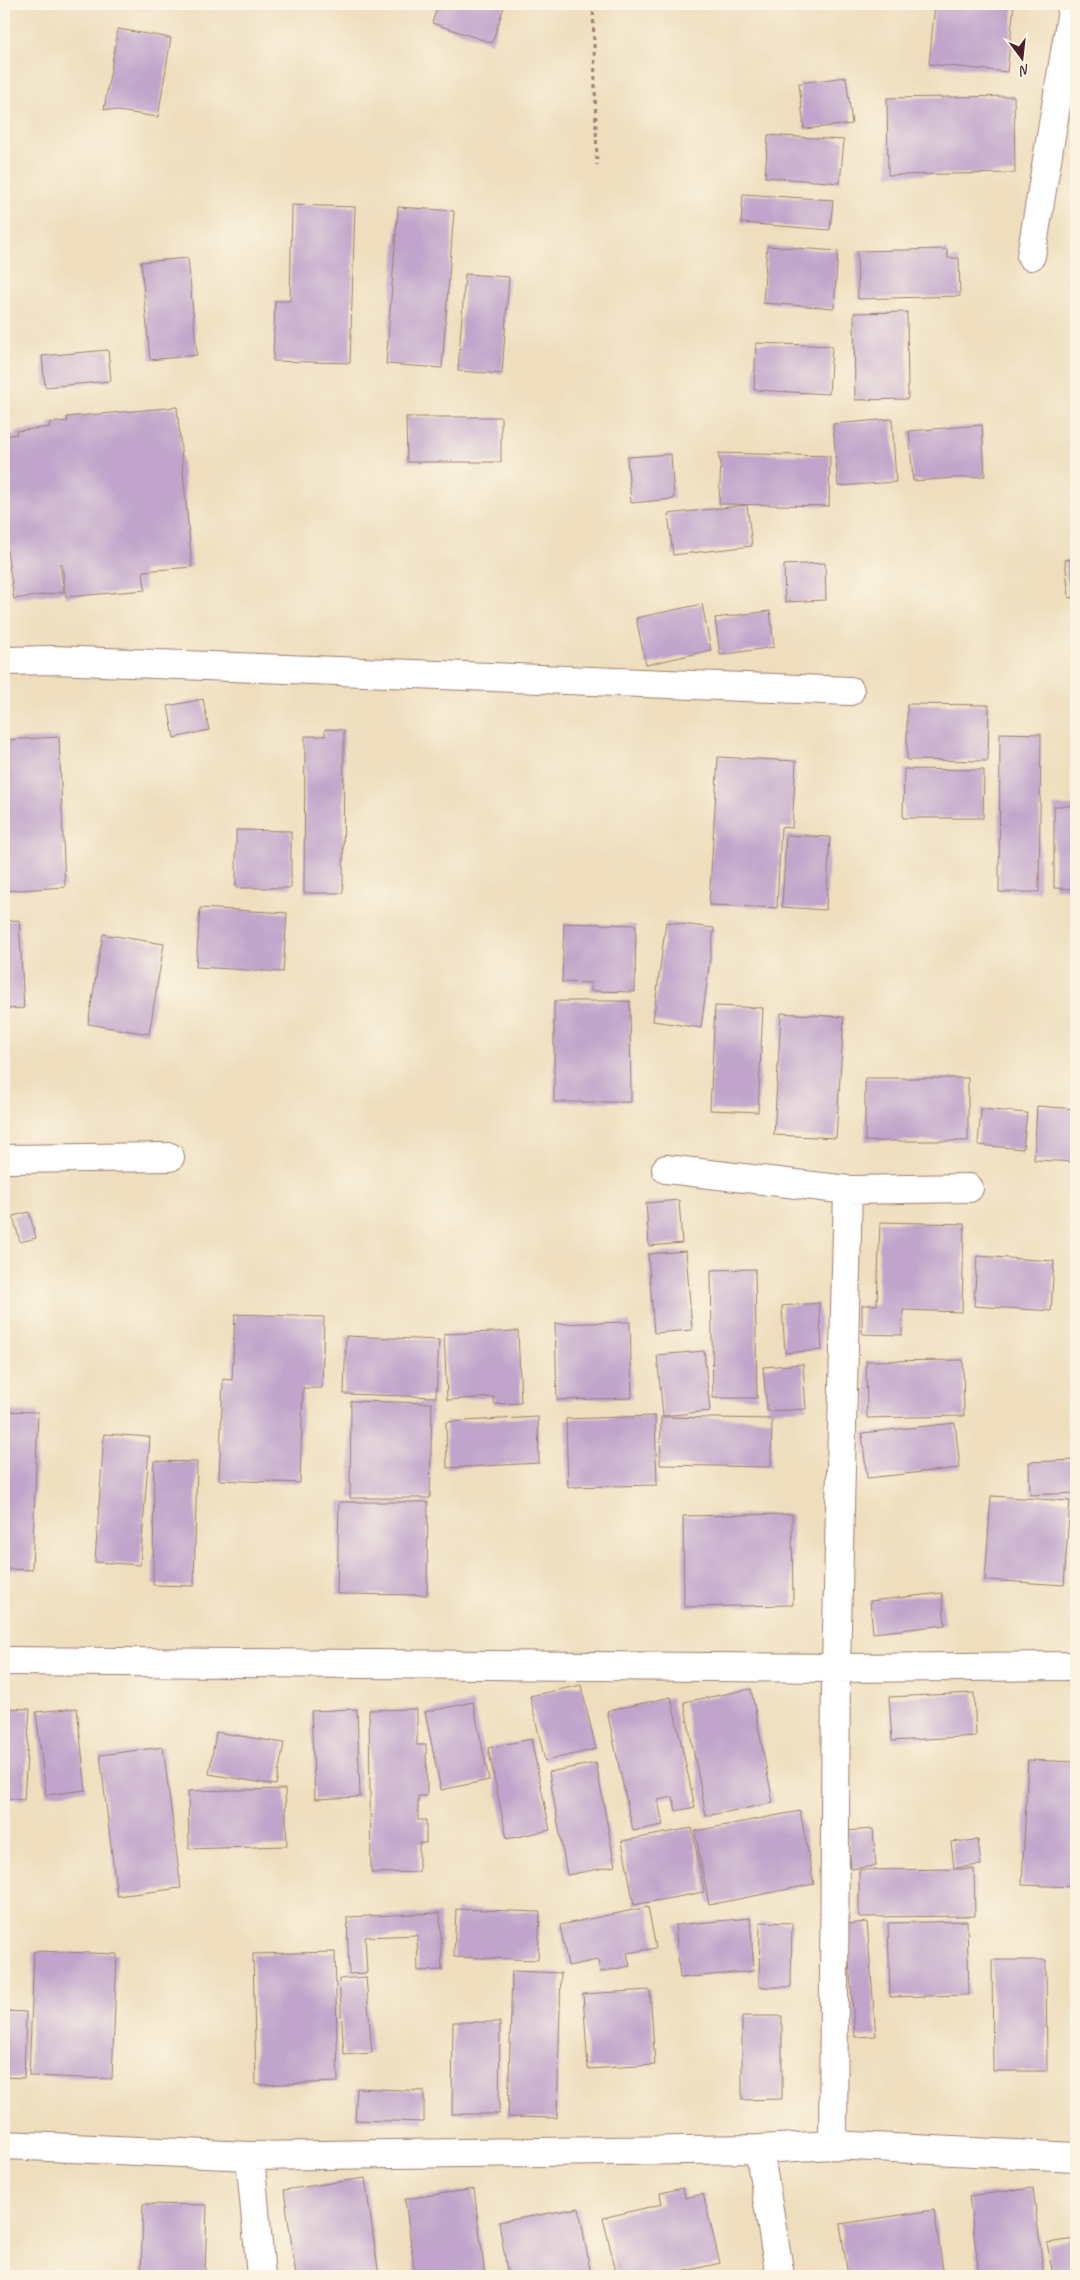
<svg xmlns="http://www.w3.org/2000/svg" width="1080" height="2280" font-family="Caveat,sans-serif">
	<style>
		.building { fill: #c0a4cb }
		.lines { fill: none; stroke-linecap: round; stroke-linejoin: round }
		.minor-casing { stroke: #9c7e74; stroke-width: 30 }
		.path { stroke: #9c7e74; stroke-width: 3; stroke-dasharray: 4 4; stroke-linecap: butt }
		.minor { stroke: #fff; stroke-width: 28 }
	</style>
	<rect width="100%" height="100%" fill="#fcf5e5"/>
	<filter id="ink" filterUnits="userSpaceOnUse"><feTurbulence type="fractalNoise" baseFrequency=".02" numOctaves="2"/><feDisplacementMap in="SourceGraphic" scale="10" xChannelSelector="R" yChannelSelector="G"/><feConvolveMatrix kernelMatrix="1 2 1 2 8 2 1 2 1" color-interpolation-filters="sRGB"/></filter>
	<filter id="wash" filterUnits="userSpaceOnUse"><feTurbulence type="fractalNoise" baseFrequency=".0096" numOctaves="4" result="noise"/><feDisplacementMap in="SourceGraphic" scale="20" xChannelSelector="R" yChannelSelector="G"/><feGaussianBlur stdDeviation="1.12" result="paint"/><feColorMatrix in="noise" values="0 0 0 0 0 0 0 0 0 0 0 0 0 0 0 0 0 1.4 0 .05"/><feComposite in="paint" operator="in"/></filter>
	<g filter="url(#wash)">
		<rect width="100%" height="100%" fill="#eedebd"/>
		<g id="blocks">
			<path class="building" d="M150,4h25v4z
				M263,4h17l-1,3z
				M438,4h67l-13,39 -60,-20z
				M935,4h79l-7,68 -78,-8z
				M118,29l53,9 -13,79 -54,-8z
				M846,77l6,47 -48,5 -5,-46z
				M1014,96l1,77 -127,2 -1,-77z
				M768,135l76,5 -4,43 -75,-6z
				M743,194l90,6 -3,30 -89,-7z
				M292,205l63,2 -5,156 -77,-2 2,-60h15z
				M398,207l56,4 -12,157 -56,-4z
				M767,246l71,5 -4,57 -71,-5z
				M947,249l1,9h11l1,38 -102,3 -1,-48z
				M188,258l9,97 -47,5 -9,-98z
				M465,274l44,3 -7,97 -44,-3z
				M907,312l1,87 -53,1 -1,-87z
				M756,343l76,3 -3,48 -75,-4z
				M108,350l3,31 -66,6 -3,-31z
				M177,407l15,160 -49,4 2,19 -79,7 -4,-33h-2l4,28 -50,7 -10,-69v-94l13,-2 -1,-3 34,-4 -1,-4 19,-2 -1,-4z
				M406,417h95v45h-94z
				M892,419l4,63 -58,4 -5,-62z
				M982,425l3,51 -72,5 -4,-50z
				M719,453l111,3 -1,50 -110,-2 2,-44h-2z
				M671,454l3,45 -43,4 -4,-46z
				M747,505l5,41 -79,9 -5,-41z
				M1076,559v38l-7,1 -4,-38z
				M825,563l1,37 -41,2 -1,-37z
				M702,604l9,46 -65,15 -10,-47z
				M770,611l4,36 -54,8 -5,-37z
				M203,699l6,31 -35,8 -6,-32z
				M907,704l82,1 -1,56 -81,-1z
				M325,729l19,1 -1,163h-39l1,-157h20z
				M1000,733l41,1 -2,158h-40z
				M59,737l6,150 -61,4v-151z
				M718,757l78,4 -4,67 -11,-1 -4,81 -68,-3z
				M904,769l80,1 -1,48h-80z
				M1054,806h22v83l-22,-1z
				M236,830l55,1v57h-55z
				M786,835l44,2 -4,73 -44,-3z
				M200,908l87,5 -4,59 -87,-5z
				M19,920l5,88 -20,1v-88z
				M666,922l48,6 -13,100 -48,-7z
				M564,923l72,2 -1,67 -44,-1v-8l-29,-1z
				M103,934l61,10 -15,90 -61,-10z
				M554,1001h76l1,101h-77z
				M715,1006l48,2 -5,104 -48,-2z
				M781,1013l63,4 -8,121 -62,-3z
				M865,1078h103v63h-103z
				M1037,1106l39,3v53l-42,-2z
				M981,1109l46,4 -4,36 -45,-4z
				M679,1200l3,43 -33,3 -3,-43z
				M29,1212l7,26 -16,4 -7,-26z
				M880,1222l84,2 -2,88 -59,-2 -1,25 -40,-1v-29h15z
				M686,1251l6,79 -38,3 -6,-79z
				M977,1256l77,5 -3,50 -77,-5z
				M755,1269l2,129h-44l-2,-128z
				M819,1303l3,47 -37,3 -3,-47z
				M235,1314l89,3 -2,71h-19l-3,95 -81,-3 4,-101 9,1z
				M630,1322l2,76 -75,2 -2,-76z
				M518,1331l3,72 -27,1v-7l-47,3 -3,-66z
				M346,1336l93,4 -3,57 -92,-3z
				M704,1351l6,60 -47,5 -6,-61z
				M963,1360l1,56 -97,2 -1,-57z
				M803,1364l3,45 -39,2 -4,-44z
				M351,1401l81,2 -2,95h-80z
				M4,1411l34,1 -6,158 -28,-1z
				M655,1416l2,69 -89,2 -2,-68z
				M538,1417l1,46 -92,5 -1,-46z
				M661,1417l111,2 -1,48 -111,-2z
				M955,1423l5,45 -93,10 -5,-45z
				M104,1434l46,3 -10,128 -45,-3z
				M1076,1460v33l-46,2 -1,-33z
				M154,1461l43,1 -3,124 -41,-1z
				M991,1496l79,5 -6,84 -79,-5z
				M339,1502h89l-1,93 -90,-1z
				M792,1514l1,91 -109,2 -1,-91z
				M942,1593l3,32 -72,8 -3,-32z
				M581,1685l15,64 -51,12 -15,-65z
				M751,1689l22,114 -67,13 -22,-114z
				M974,1693l2,43 -84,5 -3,-44z
				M671,1697l24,110 -19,4 -3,-14 -15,3 5,25 -30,6 -26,-120z
				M473,1702l16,78 -48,10 -16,-78z
				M4,1708l26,1 -6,91 -20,-2z
				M77,1708l9,82 -40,5 -10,-83z
				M357,1709l3,88 -45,2 -4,-88z
				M417,1709v36h9l1,51h-9v24h8v23h-7v29l-48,1 -2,-163z
				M216,1732l68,11 -8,42 -67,-11z
				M531,1739l19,91 -43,9 -19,-91z
				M163,1747l18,141 -64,8 -17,-141z
				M1028,1760l48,2v125l-54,-2z
				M596,1763l19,103 -48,9 -18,-103z
				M285,1789l2,57 -98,3 -1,-58z
				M800,1811l14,73 -105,21 -14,-74z
				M692,1828l12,64 -70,13 -12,-64z
				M873,1829l3,37 -25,3 -4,-38z
				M978,1840l3,25 -27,3 -3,-26z
				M974,1869l1,47 -116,1v-47z
				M648,1907l8,41 -29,5 3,13 -30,6 -2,-12 -30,6 -8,-41z
				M456,1909l84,3 -2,48 -84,-3z
				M440,1913l2,57 -24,1 -1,-36 -52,2 2,36 -18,1 -2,-57z
				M750,1918l4,53 -74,7 -5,-53z
				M967,1921l2,74 -79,2 -2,-74z
				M760,1922l32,1 -1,64h-32z
				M867,1922l9,114 -21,1 -9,-113z
				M34,1951l83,3 -5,125 -83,-3z
				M335,1952l3,130 -82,3 -3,-131z
				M992,1960h54l1,111h-54z
				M512,1971l49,2 -4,145 -49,-1z
				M366,1977l6,76 -28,2 -5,-76z
				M650,1990l5,75 -67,4 -5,-75z
				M4,2011l22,1 -2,66 -20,-1z
				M742,2016h40v83l-40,1z
				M453,2022h47l-1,92h-47z
				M357,2088l67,3v31l-69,-2z
				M365,2178l14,98h-83l-12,-86z
				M683,2188l2,10 18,-4 17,69 -56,13h-47l-14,-58 59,-14 -2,-11z
				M1033,2188l11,88h-60l-1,-3 -4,1 -10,-78z
				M474,2189l11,87h-70l-10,-77z
				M143,2204l64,1 -2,71h-64z
				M579,2208l12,68h-83l-9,-54z
				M934,2210l10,66h-96l-8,-52z
				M1076,2239v37h-23l-6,-33z"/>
		</g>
	</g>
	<g filter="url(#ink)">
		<use href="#blocks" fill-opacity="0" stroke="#9c7e74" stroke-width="1"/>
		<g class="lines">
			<defs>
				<path id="minor" d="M1031,256l42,-252
					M4,661l49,-1 797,31
					M4,1159l166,-2
					M666,1169l182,21 121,-2
					M4,1661l832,7 240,-2
					M4,2145l246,11 509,-7 74,-4 243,12
					M833,2145l3,-477 12,-478
					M759,2149l21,127
					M250,2156l11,120"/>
			</defs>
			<use href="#minor" class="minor-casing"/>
			<path class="path" d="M593,4l4,161"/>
			<use href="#minor" class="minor"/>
		</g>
	</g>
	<rect width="1080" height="2280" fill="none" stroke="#fcf5e5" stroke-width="20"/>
	<g transform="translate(1022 58) rotate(165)" stroke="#fcf5e5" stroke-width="4" paint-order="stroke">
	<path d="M0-4L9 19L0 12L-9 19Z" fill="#4a1f2b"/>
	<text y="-8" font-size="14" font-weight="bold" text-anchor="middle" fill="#4a1f2b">N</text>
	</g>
</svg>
